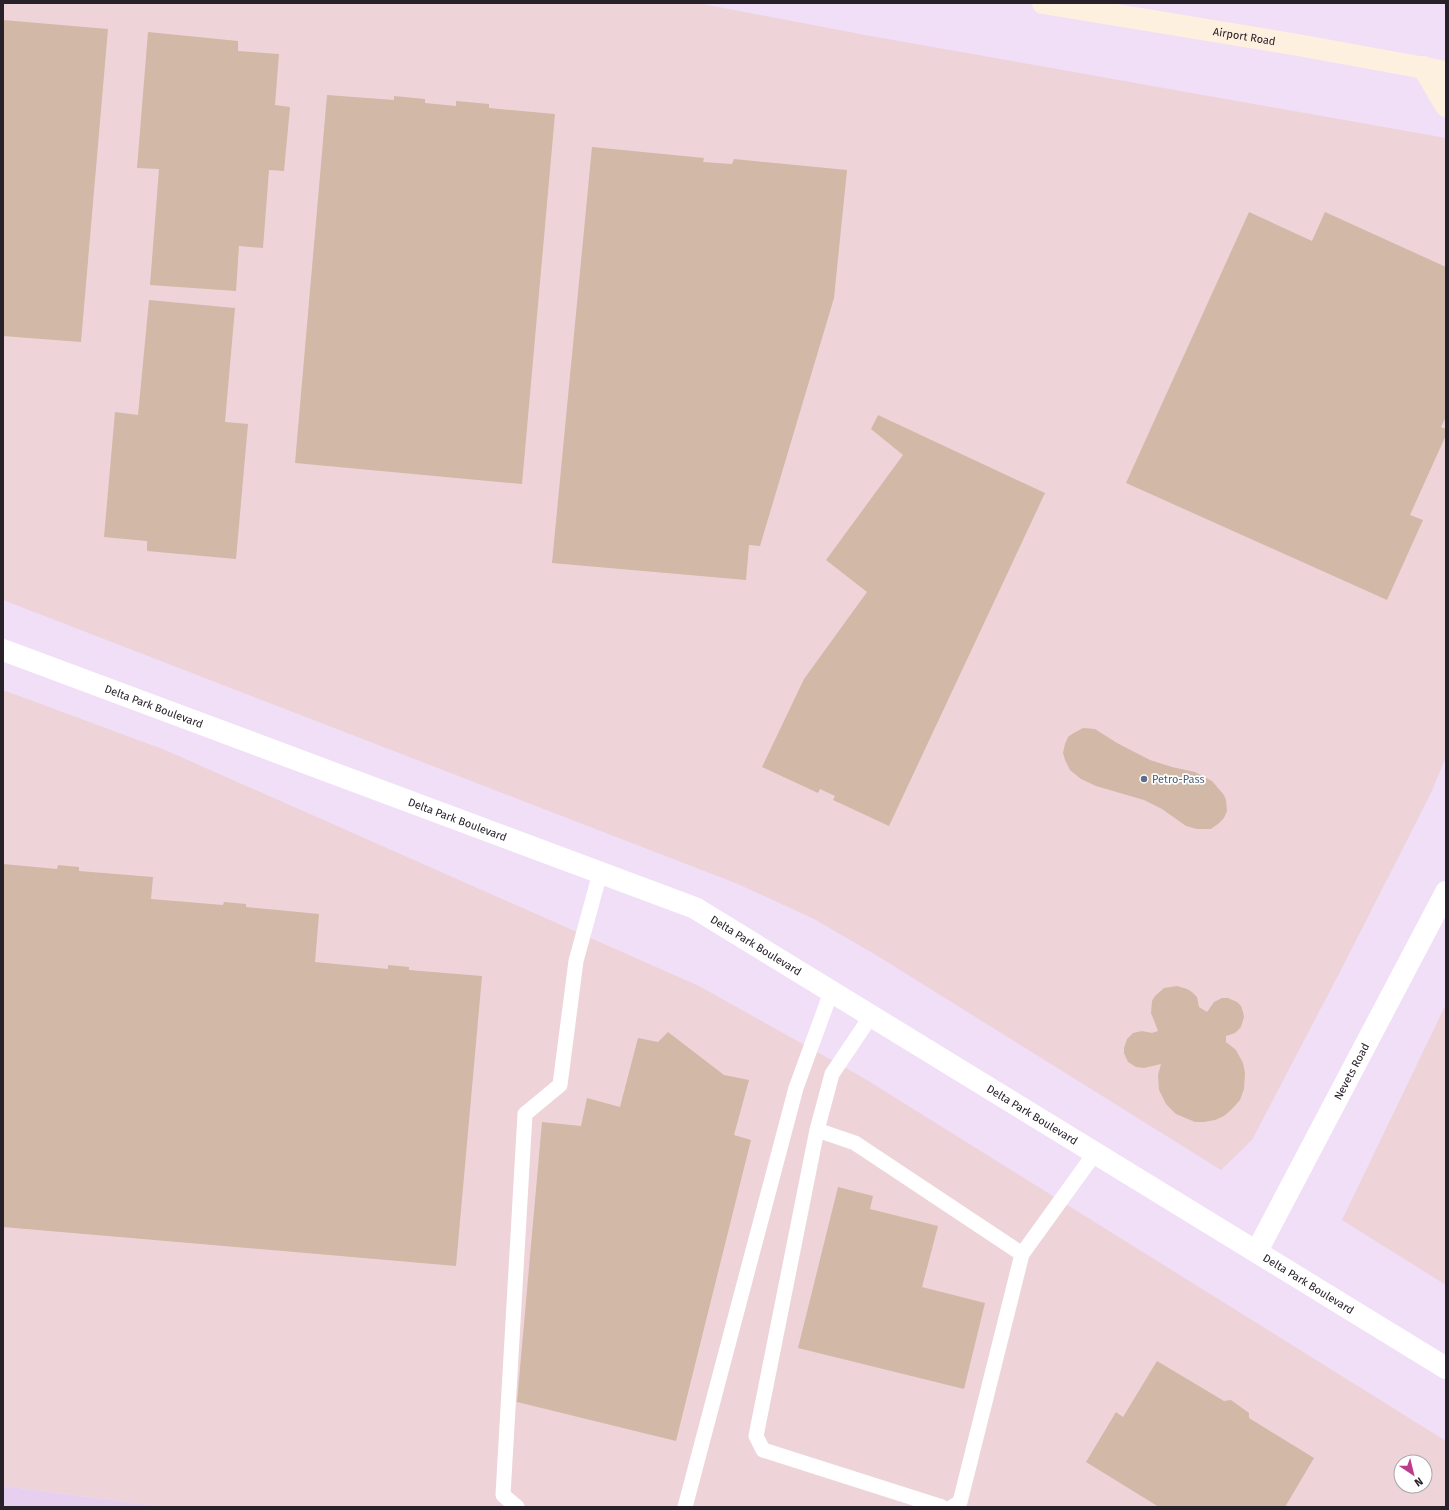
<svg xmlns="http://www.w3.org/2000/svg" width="1449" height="1510" font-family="'Fira Sans',sans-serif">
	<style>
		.industrial { fill: #eed4d9; fill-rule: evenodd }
		.built { fill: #e7d0ef }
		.building { fill: #d2b8a6 }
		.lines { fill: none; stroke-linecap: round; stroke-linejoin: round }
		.lane { stroke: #fff; stroke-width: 15 }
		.street { stroke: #fff; stroke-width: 22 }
		.secondary { stroke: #fef0de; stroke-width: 22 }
		.service-dot { fill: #5c6f8a; stroke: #fff; stroke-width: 1.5 }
		.labels { text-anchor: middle; stroke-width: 3.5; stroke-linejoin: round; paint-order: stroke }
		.street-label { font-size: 11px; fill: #28212a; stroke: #fff }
		.service-label { font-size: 11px; fill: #4e5e75; stroke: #fff; text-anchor: start }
	</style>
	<rect width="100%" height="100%" fill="#f1def7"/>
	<path class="industrial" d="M3,3h695l167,32 581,103v619l-16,38 -86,169 -92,176 -31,30 -345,-215 -62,-36 -76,-35 -735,-284z
		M3,690l162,60 534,236 163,91 584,364v66h-1282l-161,-21zM1401,1462h24v24h-24z
		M1446,1004v281l-104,-65z"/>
	<path class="built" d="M3,1486l161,21h-161z"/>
	<path class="building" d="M3,20l105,9 -27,313 -78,-6z
		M148,32l90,9v10l41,3 -4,51 15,2 -6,64 -15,-1 -6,78 -24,-2 -3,45 -86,-6 9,-116 -22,-1z
		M327,95l67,5v-4l31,3v4l31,3v-5l33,3v4l66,6 -33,370 -227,-21z
		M592,147l112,11 -1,4 29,2 2,-5 113,11 -13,128 -74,248 -11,-1 -3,35 -194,-17z
		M1249,212l63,29 13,-29 121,55v150l-5,10 5,2v6l-36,80 13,5 -36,80 -261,-117z
		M149,300l86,8 -10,114 23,2 -12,135 -89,-8v-10l-43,-4 11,-125 23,3z
		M878,415l167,78 -156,333 -56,-26 2,-4 -15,-7 -2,4 -56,-26 42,-88 63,-87 -41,-32 77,-105 -32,-26z
		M1083,728l12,1 22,14 33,17 22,7 23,5 17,9 12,14 2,5 1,11 -3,7 -6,6 -7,5h-14l-11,-3 -24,-17 -18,-9 -48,-14 -15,-7 -11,-9 -5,-10 -2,-7 2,-9 3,-7 4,-3z
		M3,864l54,5 1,-4 21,2v4l74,6 -2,22 72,6 1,-3 22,2v3l73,7 -4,48 73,7v-4l21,2v3l73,6 -26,290 -453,-39z
		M1177,986l10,3 5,3 5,5 2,10 8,5 7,-10 8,-4h6l9,4 4,4 2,6 1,5 -3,10 -6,6 -9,3v6l10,8 7,13 2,10 -1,16 -4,11 -8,9 -8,7 -9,4 -11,2h-9l-19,-8 -10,-10 -7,-14 -1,-15 3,-11 -17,4 -8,-1 -8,-5 -4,-9v-5l3,-9 6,-6 9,-2 10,2 6,-2 -7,-18 1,-12 3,-5 9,-8z
		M668,1032l56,43 25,5 -15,55 17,5 -75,301 -159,-39 25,-280 39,4 6,-28 33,9 18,-69 20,4z
		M838,1187l35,9 -3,13 68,17 -16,61 63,16 -21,86 -166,-41z
		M1157,1361l67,40 7,-1 18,13v5l65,40 -29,49h-126l-73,-45 30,-50 7,5z"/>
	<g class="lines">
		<path class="lane" d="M871,1016l-39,58 -15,56 -61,306 7,14 179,57
			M817,1130l38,13 167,111
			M517,1507l-14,-12 22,-381 35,-29 16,-124 24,-88
			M685,1507l111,-419 35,-96
			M952,1507l8,-5 62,-248 73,-101"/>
		<g class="street">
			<path id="s1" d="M3,650l692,258 751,460"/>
			<path id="s2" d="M1257,1251l189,-359"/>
		</g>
		<g class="secondary">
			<path id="s3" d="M1043,3l255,42 148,27"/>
			<path d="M1423,67l23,39"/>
		</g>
	</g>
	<circle class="service-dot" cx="1144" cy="779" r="4"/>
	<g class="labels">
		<g class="street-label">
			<text dy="4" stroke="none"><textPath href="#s3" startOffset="204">Airport Road</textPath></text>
			<text dy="4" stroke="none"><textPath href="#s1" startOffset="161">Delta Park Boulevard</textPath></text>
			<text dy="4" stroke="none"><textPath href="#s1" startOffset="485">Delta Park Boulevard</textPath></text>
			<text dy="4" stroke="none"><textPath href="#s1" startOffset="810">Delta Park Boulevard</textPath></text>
			<text dy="4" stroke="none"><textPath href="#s2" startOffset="203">Nevets Road</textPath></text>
			<text dy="4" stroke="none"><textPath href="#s1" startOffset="1134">Delta Park Boulevard</textPath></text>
			<text dy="4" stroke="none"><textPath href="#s1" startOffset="1458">Delta Park Boulevard</textPath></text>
		</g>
		<g class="service-label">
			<text x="1152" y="783">Petro-Pass</text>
		</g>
	</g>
	<rect width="1449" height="1510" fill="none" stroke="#28212a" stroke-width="8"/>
	<g transform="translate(1413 1474) rotate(145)"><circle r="19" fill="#ffffff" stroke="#a9a6aa"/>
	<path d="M0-3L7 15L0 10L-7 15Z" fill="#bc3d8b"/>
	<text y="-6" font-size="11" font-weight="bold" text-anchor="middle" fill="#28212a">N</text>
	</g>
</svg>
